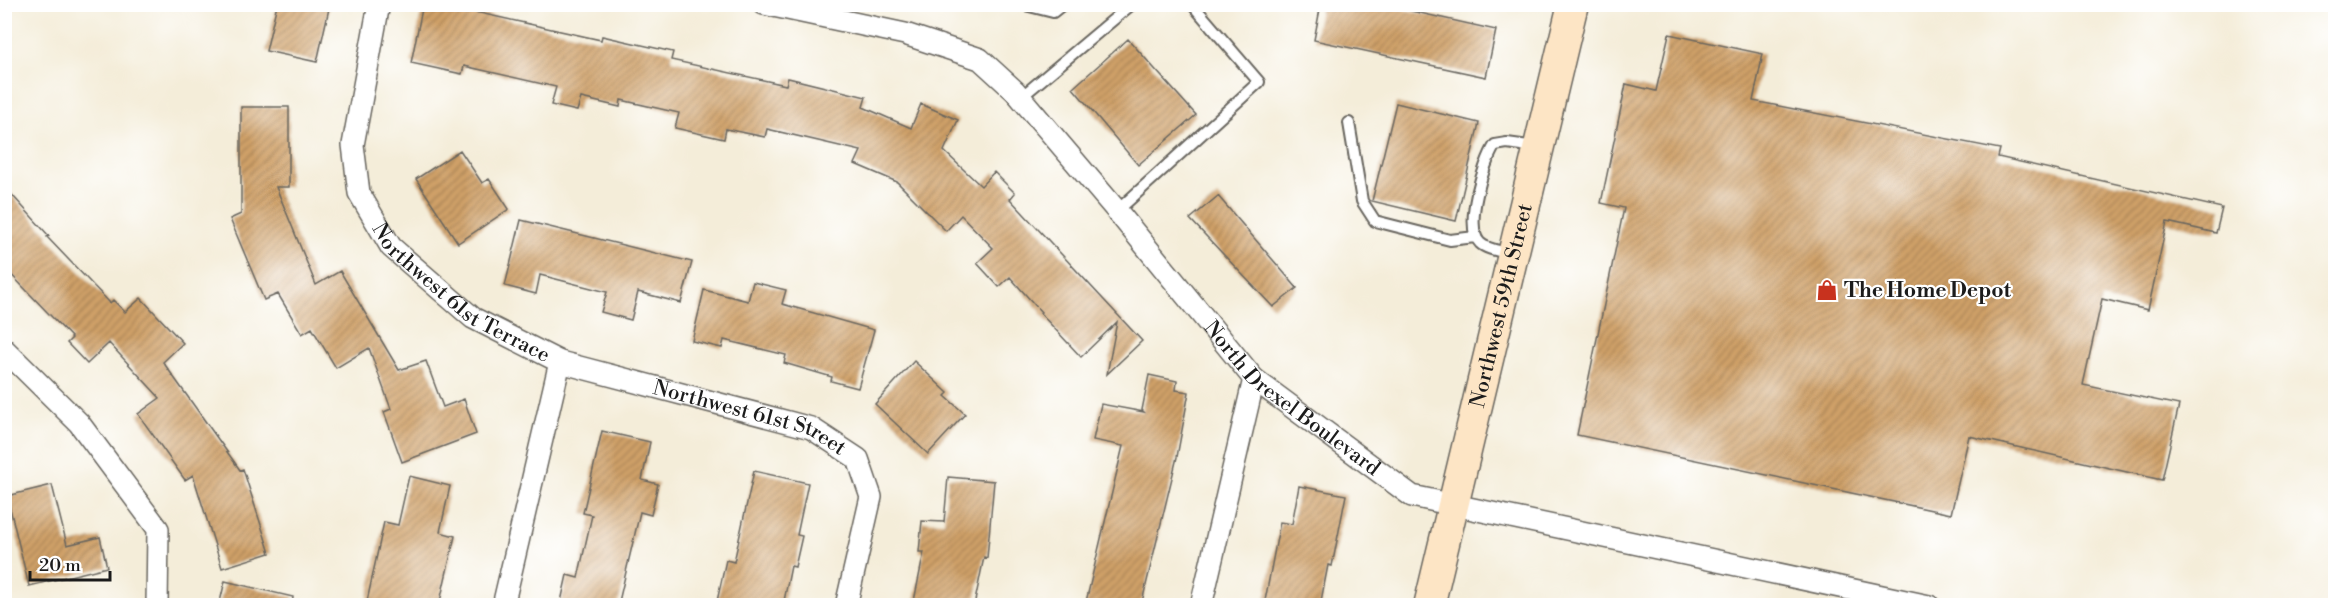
<svg xmlns="http://www.w3.org/2000/svg" width="2340" height="610" font-family="'Libre Bodoni',serif">
	<style>
		.building { fill: url(#building-hatch) }
		.lines { fill: none; stroke-linecap: round; stroke-linejoin: round }
		.lane-casing { stroke: #68655e; stroke-width: 14 }
		.street-casing { stroke: #68655e; stroke-width: 24 }
		.secondary-casing { stroke: #68655e; stroke-width: 33 }
		.lane { stroke: #fff; stroke-width: 10 }
		.street { stroke: #fff; stroke-width: 21 }
		.secondary { stroke: #fde5c5; stroke-width: 30 }
		.labels { text-anchor: middle; stroke-width: 4.5; stroke-linejoin: round; paint-order: stroke }
		.street-label { font-size: 21px; fill: #1c1c1c; stroke: #fff }
		.poi-label { font-size: 21px; font-weight: bold; fill: #1c1c1c; stroke: #fff; text-anchor: start }
	</style>
	<defs>
		<pattern id="building-hatch" width="6" height="6" patternUnits="userSpaceOnUse" patternTransform="scale(1.5)"><rect width="6" height="6" fill="#cfa068"/><path d="M-1 1l2-2M0 6l6-6M5 7l2-2" fill="none" stroke="#a78255"/></pattern>
	</defs>
	<rect width="100%" height="100%" fill="#fff"/>
	<filter id="ink" filterUnits="userSpaceOnUse"><feTurbulence type="fractalNoise" baseFrequency=".0167" numOctaves="2"/><feDisplacementMap in="SourceGraphic" scale="12" xChannelSelector="R" yChannelSelector="G"/><feConvolveMatrix kernelMatrix="1 2 1 2 8 2 1 2 1" color-interpolation-filters="sRGB"/></filter>
	<filter id="wash" filterUnits="userSpaceOnUse"><feTurbulence type="fractalNoise" baseFrequency=".008" numOctaves="4" result="noise"/><feDisplacementMap in="SourceGraphic" scale="24" xChannelSelector="R" yChannelSelector="G"/><feGaussianBlur stdDeviation="1.35" result="paint"/><feColorMatrix in="noise" values="0 0 0 0 0 0 0 0 0 0 0 0 0 0 0 0 0 1.4 0 .05"/><feComposite in="paint" operator="in"/></filter>
	<g filter="url(#wash)">
		<rect width="100%" height="100%" fill="#f4edd9"/>
		<g id="blocks">
			<path class="building" d="M277,4h53l-13,58 -51,-11z
				M423,4h16l162,36 1,-4 71,16 -2,8 115,25 2,-7 78,19 -3,10 48,21 10,-24 37,16 -14,31 37,35 13,-14 21,21 -5,6 132,142 -35,33 10,-52 -36,35 -41,-44 1,-1 -31,-35 -11,10 -22,-24 16,-15 -32,-33 -15,16 -49,-49 -42,-18 6,-13 -94,-22 -2,8 -39,-8 -2,10 -49,-11 4,-15 -58,-13 -1,7 -39,-9 -4,13 -26,-6 5,-18 -92,-21 -2,8 -51,-11z
				M1321,4h59l116,26 -10,47 -172,-37z
				M1669,34l94,20 -10,47 247,48 -2,8 224,51 -6,25 -49,-11 -19,88 -46,-11 -19,86 96,20 -17,75 -193,-44 -18,78 -374,-79 47,-227 -23,-5 25,-119 30,7z
				M1128,39l68,76 -58,50 -65,-77z
				M1396,103l83,20 -23,98 -84,-20z
				M241,107h48v80h-13l40,98 24,-14 59,99 27,-9 17,46 21,-8 12,35 -74,28 -18,-50 7,-3 -22,-61 -33,20 -24,-40 -10,6 -24,-40 -14,6 -34,-81 11,-5z
				M460,150l22,33 7,-4 20,30 -51,34 -42,-64z
				M4,186l45,50 -2,1 63,66 3,-3 12,12 16,-14 42,45 -20,19 77,108 3,-1 27,84 -48,15 -29,-93 -8,5 -47,-66 22,-16 -51,-55 -22,21 -20,-21 5,-5 -68,-71z
				M1218,196l79,92 -24,19 -83,-88z
				M521,220l171,42 -11,41 -43,-11 -7,28 -30,-8 6,-20 -67,-17 -4,19 -31,-8z
				M753,282l33,8 -4,14 92,26 -16,58 -27,-7 1,-4 -48,-14 2,-8 -62,-15 -2,8 -30,-7 12,-51 44,11z
				M914,361l34,32 -3,3 20,18 -37,40 -53,-50z
				M1149,375l28,6 -1,9 13,2 -12,65 -36,149h-56l38,-160 -30,-6 8,-36 43,8 -2,-2z
				M602,431l48,11 -8,38 16,4 -7,31 -11,-3 -22,94h-58l7,-31 11,3 14,-63 -9,-2z
				M754,471l54,12 -11,52 5,1 -7,31 -4,-1 -8,40h-67l10,-46 8,2z
				M409,476l41,10 -10,46 15,4 -16,70h-73l18,-84 14,3z
				M948,477l46,4 -7,77 -3,-1 -10,49h-61l11,-54h-5l3,-31 22,1z
				M52,485l15,60 33,-8 7,30 -78,19 -22,-90z
				M1299,486l47,9 -14,71 -4,-1 -8,41h-56l16,-84 12,2z
				M225,581l68,16 -1,9h-73z"/>
		</g>
	</g>
	<g filter="url(#ink)">
		<use href="#blocks" fill-opacity="0" stroke="#68655e" stroke-width="1.5"/>
		<g class="lines">
			<defs>
				<path id="lane" d="M1021,4l32,8 10,-8
					M1020,98l112,-94
					M1349,123l13,78 13,20 75,19 25,-3
					M1117,211l142,-129 -67,-78
					M1512,254c-10,-3 -25,-4 -32,-11 -17,-16 4,-81 15,-98l12,-2 29,4"/>
				<g id="street">
					<path id="s1" d="M379,4l-26,141 6,48 32,54 82,71 87,44 -57,244"/>
					<path id="s2" d="M764,4l141,30 75,25 35,32 102,120 137,168 158,117 517,110"/>
					<path d="M4,349l75,74 79,106 -1,77"/>
					<path id="s3" d="M560,362l251,66 47,31 13,38 -25,109"/>
					<path d="M1201,606l53,-227"/>
				</g>
				<g id="secondary">
					<path id="s4" d="M1429,606l144,-602"/>
				</g>
			</defs>
			<use href="#lane" class="lane-casing"/>
			<use href="#street" class="street-casing"/>
			<use href="#secondary" class="secondary-casing"/>
			<use href="#lane" class="lane"/>
			<use href="#street" class="street"/>
			<use href="#secondary" class="secondary"/>
		</g>
	</g>
	<defs>
		<symbol id="shop-bare" viewBox="-9 -9 18 18"><path d="M-5-2.5h2.3a2.7 3.5 0 0 1 5.4 0H5L5.5 6h-11ZM-1.5-2.5h3a1.5 2.3 0 0 0-3 0Z" fill="#c8321e" stroke="#fff" stroke-width="2.5" paint-order="stroke"/></symbol>
	</defs>
	<g fill-rule="evenodd">
		<use href="#shop-bare" x="1812" y="275" width="30" height="30"/>
	</g>
	<g class="labels">
		<g class="street-label">
			<text dy="7" stroke="none"><textPath href="#s1" startOffset="338">Northwest 61st Terrace</textPath></text>
			<text dy="7" stroke="none"><textPath href="#s4" startOffset="309">Northwest 59th Street</textPath></text>
			<text dy="7" stroke="none"><textPath href="#s2" startOffset="686">North Drexel Boulevard</textPath></text>
			<text dy="7" stroke="none"><textPath href="#s3" startOffset="198">Northwest 61st Street</textPath></text>
		</g>
		<g class="poi-label">
			<text x="1844" y="297">The Home Depot</text>
		</g>
	</g>
	<rect width="2340" height="610" fill="none" stroke="#fff" stroke-width="24"/>
	<path d="M30 571v9h80v-9" fill="none" stroke="#1c1c1c" stroke-width="3"/>
	<text x="39" y="571" font-size="18" fill="#1c1c1c" stroke="#ffffff" stroke-width="4.5" paint-order="stroke">20 m</text>
</svg>
